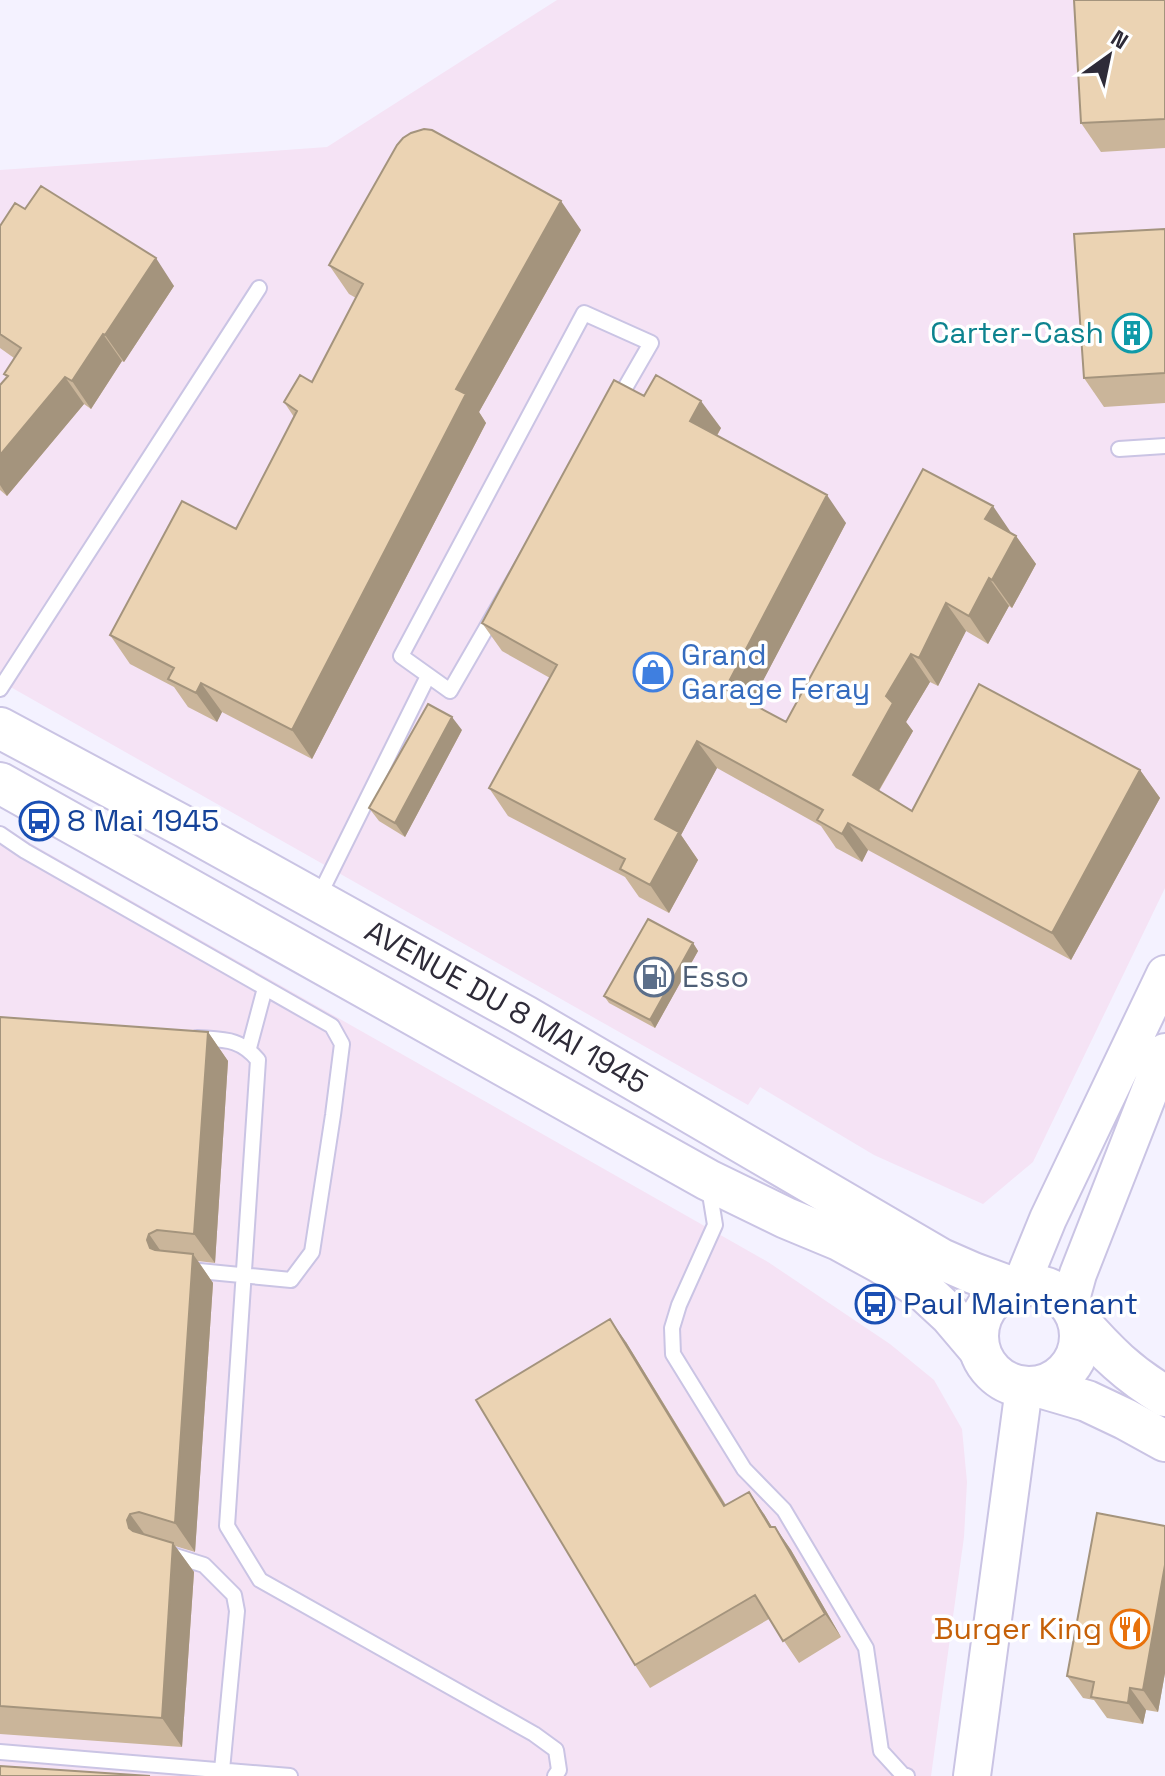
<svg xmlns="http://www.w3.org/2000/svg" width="1165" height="1776" font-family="'Space Grotesk',sans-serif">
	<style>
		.commercial { fill: #f5e3f5 }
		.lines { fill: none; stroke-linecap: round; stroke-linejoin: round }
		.service-casing { stroke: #cac4e4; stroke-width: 18 }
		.tertiary-casing { stroke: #cac4e4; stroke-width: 40 }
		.secondary-casing { stroke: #cac4e4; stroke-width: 44 }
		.service { stroke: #fff; stroke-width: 14 }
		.tertiary { stroke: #fff; stroke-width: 36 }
		.secondary { stroke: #fff; stroke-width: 40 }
		.wall { fill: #cab59a }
		.shaded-wall { fill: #a4947d }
		.building { fill: #ebd3b3; stroke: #a4947d; stroke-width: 2 }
		.labels { text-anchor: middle; stroke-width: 7; stroke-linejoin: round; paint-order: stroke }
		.culture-label { font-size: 30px; fill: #0d838f; stroke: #fff; text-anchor: end }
		.shop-label { font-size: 30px; fill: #366cbe; stroke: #fff; text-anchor: start }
		.transit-label { font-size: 30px; fill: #164399; stroke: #fff; text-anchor: start }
		.service-label { font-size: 30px; fill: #4e5e75; stroke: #fff; text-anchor: start }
		.street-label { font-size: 30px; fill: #2e2b38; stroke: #fff }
		.food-label { font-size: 30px; fill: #c56008; stroke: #fff; text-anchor: end }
	</style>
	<rect width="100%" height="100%" fill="#f4f2ff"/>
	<path class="commercial" d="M557,0h608v888l-132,274 -50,42 -109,-49 -114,-68 -12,18 -748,-424v-511l327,-23z
		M0,826l768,436 122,82 44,36 28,49 5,53 -3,55 -33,239h-931z"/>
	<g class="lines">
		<defs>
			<path id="service" d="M584,313l67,30 -201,348 -49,-35z
				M1119,449l46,-3
				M0,689l259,-401
				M0,834l25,17 307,175 10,18 -9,71 -21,137 -21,28 -102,-10
				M318,898l110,-222
				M197,1038c27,2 43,0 61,22l-31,466 33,54 274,154 22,16 3,20 -4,6
				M249,1048l16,-60
				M709,1188l6,37 -36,80 -7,23 1,26 71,115 40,41 82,138 15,103 22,24 4,1
				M169,1554l35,11 30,30 3,16 -15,159
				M0,1752l290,24"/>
			<path id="tertiary" d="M1021,1285l27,-66 117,-245
				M1071,1308l2,-16 5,-18 87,-222
				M972,1776l52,-388"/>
			<g id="secondary">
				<path id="s1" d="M0,728l183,98 342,190 416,243 32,14 38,14"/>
				<path d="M0,783l708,397 78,38 53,22 42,23 42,27 27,25 28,33"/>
				<circle cx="1029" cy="1336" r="51"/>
				<path d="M1078,1320c28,32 50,54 87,76"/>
				<path d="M1039,1387l48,14 38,18 40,22"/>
			</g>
		</defs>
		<use href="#service" class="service-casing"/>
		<use href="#tertiary" class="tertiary-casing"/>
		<use href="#secondary" class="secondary-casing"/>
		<use href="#service" class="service"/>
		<use href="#tertiary" class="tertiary"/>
		<use href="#secondary" class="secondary"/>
	</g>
	<path class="wall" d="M1165,0v148l-64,4 -20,-29z
		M25,209l149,77 -50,76 -2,-1 -31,48 -7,-5 -77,92 -7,-6v-105l7,-7 -3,-4 10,-16 -14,-10v-122z
		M1165,229v174l-61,4 -20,-29z
		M581,230l-102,182 7,11 -174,336 -90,-47 -5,10 -29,-15 -14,-20 -44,-23 -20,-29 126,-106 58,-112 -10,-15 28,-20 44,-84 -7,-4 -20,-29z
		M644,396l77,32 -4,8 129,87 -95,180 35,19 226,-188 4,2 20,28 -24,44 -3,-2 -21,38 -22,-13 -28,55 -8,-4 -24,40 7,9 -34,60 33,20 228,-41 20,28 -89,162 -203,-110 -6,12 -26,-14 -15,-22 -104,-58 -36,67 17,25 -29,53 -30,-16 -14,-20 -117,-61 -19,-28 61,-110 -48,-27 -20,-28z
		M462,730l-57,107 -26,-16 -10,-13z
		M693,943l5,8 -43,77 -46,-25 -5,-7z
		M0,1017l208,15 20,29 -13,202 -17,-2 15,22 -18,269 -20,-6 19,26 -12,175 -182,-13z
		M626,1342l100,163 38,9 8,13h3l16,23 50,87 -42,26 -30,-44 -119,69 -15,-23z
		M1165,1526v147l-7,39 -12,-2 -3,14 -36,-6 -13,-18 -11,-2 -16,-22z"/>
	<path class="shaded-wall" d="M561,201l20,29 -102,182 7,11 -174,336 -20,-29 164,-341z
		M156,258l18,28 -50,76 -19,-27z
		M103,334l19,27 -31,48 -19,-28z
		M65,377l19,27 -77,92 -7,-11v-30z
		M701,401l20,27 -12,21 -19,-28z
		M827,495l19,28 -102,194 -19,-28z
		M993,506l19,28 -27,-15z
		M1016,536l20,28 -24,44 -20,-28z
		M989,578l20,28 -21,38 -19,-28z
		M946,603l20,28 -28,55 -19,-28z
		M911,654l19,28 -24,40 7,9 -41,71 -19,-27 33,-79z
		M201,683l21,29 -5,10 -21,-29z
		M452,717l10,13 -57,107 -10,-14z
		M697,741l20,27 -36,67 17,25 -29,53 -19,-28 5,-66z
		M1140,770l20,28 -89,162 -19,-27z
		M848,823l20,27 -6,12 -20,-28z
		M693,943l5,8 -43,77 -5,-8z
		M208,1032l20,29 -13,202 -21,-29z
		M149,1234l20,29 -19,-15 -3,-8z
		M193,1254l20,29 -18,269 -20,-29z
		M610,1319l16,23 114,187 -16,-23z
		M749,1492l15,22 22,36 -16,-23z
		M130,1514l21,29 -22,-15 -2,-8z
		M775,1527l16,23 50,87 -16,-23z
		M173,1543l21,29 -12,175 -20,-29z
		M1165,1565v108l-7,39 -15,-22z
		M1130,1688l16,22 -3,14 -15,-21z"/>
	<path class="building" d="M1074,0h91v119l-84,4z
		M424,129l8,1 129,71 -105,188 10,5 -174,336 -91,-47 -5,10 -28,-14 6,-11 -64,-33 72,-134 54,28 61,-118 -13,-9 16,-27 12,7 51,-98 -34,-19 68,-120 6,-7 8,-5z
		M41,186l115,72 -51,77 -2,-1 -31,47 -7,-4 -65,78v-70l8,-9 -4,-2 17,-26 -21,-14v-108l15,-23 10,6z
		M1165,229v144l-81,5 -10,-144z
		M656,375l45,26 -11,20 137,74 -102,194 61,33 137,-253 70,37 -8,13 31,17 -24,44 -3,-2 -20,38 -23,-13 -27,55 -8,-4 -25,42 7,7 -40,72 59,36 67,-127 161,86 -88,163 -204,-110 -6,11 -25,-14 6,-10 -126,-69 -42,78 24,13 -29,53 -30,-16 5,-10 -136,-71 68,-123 -75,-42 132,-243 30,16z
		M428,704l24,13 -57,106 -26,-15z
		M648,919l45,24 -43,77 -46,-24z
		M0,1017l208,15 -14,202 -37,-4 -8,4 -2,6 3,8 5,2 38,4 -18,269 -36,-11 -9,2 -3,6 2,8 4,3 40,12 -11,175 -162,-12z
		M610,1319l114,187 25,-14 21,35h5l50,87 -42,27 -28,-46 -120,70 -159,-265z
		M1097,1513l68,13v39l-22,125 -13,-2 -2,15 -37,-6 3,-15 -27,-6z
		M0,1766l150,10h-150z"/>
	<defs>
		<symbol id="building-ring" viewBox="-11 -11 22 22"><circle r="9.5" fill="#fff" stroke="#0f9aa8" stroke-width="1.5"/><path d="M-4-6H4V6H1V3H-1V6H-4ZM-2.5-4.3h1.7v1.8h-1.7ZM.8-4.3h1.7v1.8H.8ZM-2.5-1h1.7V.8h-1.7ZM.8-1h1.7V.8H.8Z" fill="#0f9aa8"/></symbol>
		<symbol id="shop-ring" viewBox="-11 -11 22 22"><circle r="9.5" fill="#fff" stroke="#3f7fe0" stroke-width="1.5"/><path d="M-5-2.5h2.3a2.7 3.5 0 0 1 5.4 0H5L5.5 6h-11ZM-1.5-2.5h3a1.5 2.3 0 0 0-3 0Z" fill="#3f7fe0"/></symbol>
		<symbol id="bus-ring" viewBox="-11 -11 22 22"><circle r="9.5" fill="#fff" stroke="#1a4fb4" stroke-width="1.5"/><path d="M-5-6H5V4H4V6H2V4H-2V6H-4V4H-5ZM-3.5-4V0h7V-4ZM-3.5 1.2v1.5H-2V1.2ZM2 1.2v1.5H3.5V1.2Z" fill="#1a4fb4"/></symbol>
		<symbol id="fuel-ring" viewBox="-11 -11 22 22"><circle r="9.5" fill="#fff" stroke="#5c6f8a" stroke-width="1.5"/><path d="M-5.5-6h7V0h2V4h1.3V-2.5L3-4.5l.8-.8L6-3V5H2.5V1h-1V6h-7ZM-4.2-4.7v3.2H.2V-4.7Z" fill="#5c6f8a"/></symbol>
		<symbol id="restaurant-ring" viewBox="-11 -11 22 22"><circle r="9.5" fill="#fff" stroke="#e8710a" stroke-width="1.5"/><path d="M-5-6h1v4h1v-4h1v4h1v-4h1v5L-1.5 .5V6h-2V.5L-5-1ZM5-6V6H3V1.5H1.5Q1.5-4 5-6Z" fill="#e8710a"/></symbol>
	</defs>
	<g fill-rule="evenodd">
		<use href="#building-ring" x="1110" y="311" width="44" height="44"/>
		<use href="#shop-ring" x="631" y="650" width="44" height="44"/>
		<use href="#bus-ring" x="17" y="799" width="44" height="44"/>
		<use href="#fuel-ring" x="632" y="955" width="44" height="44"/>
		<use href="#bus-ring" x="853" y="1282" width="44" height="44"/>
		<use href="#restaurant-ring" x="1108" y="1607" width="44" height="44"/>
	</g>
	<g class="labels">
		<g class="culture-label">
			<text x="1104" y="343">Carter-Cash</text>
		</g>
		<g class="shop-label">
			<text x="681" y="665">Grand<tspan x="681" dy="34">Garage Feray</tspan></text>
		</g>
		<g class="transit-label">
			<text x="67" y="831">8 Mai 1945</text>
			<text x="903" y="1314">Paul Maintenant</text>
		</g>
		<g class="service-label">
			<text x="682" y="987">Esso</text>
		</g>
		<g class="street-label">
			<text dy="10" stroke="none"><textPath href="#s1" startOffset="578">AVENUE DU 8 MAI 1945</textPath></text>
		</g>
		<g class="food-label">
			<text x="1102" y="1639">Burger King</text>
		</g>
	</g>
	<g transform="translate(1109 56) rotate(33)" stroke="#ffffff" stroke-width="6" paint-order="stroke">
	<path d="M0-6L14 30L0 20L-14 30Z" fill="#2e2b38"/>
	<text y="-12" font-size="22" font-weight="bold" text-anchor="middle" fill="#2e2b38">N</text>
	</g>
</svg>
